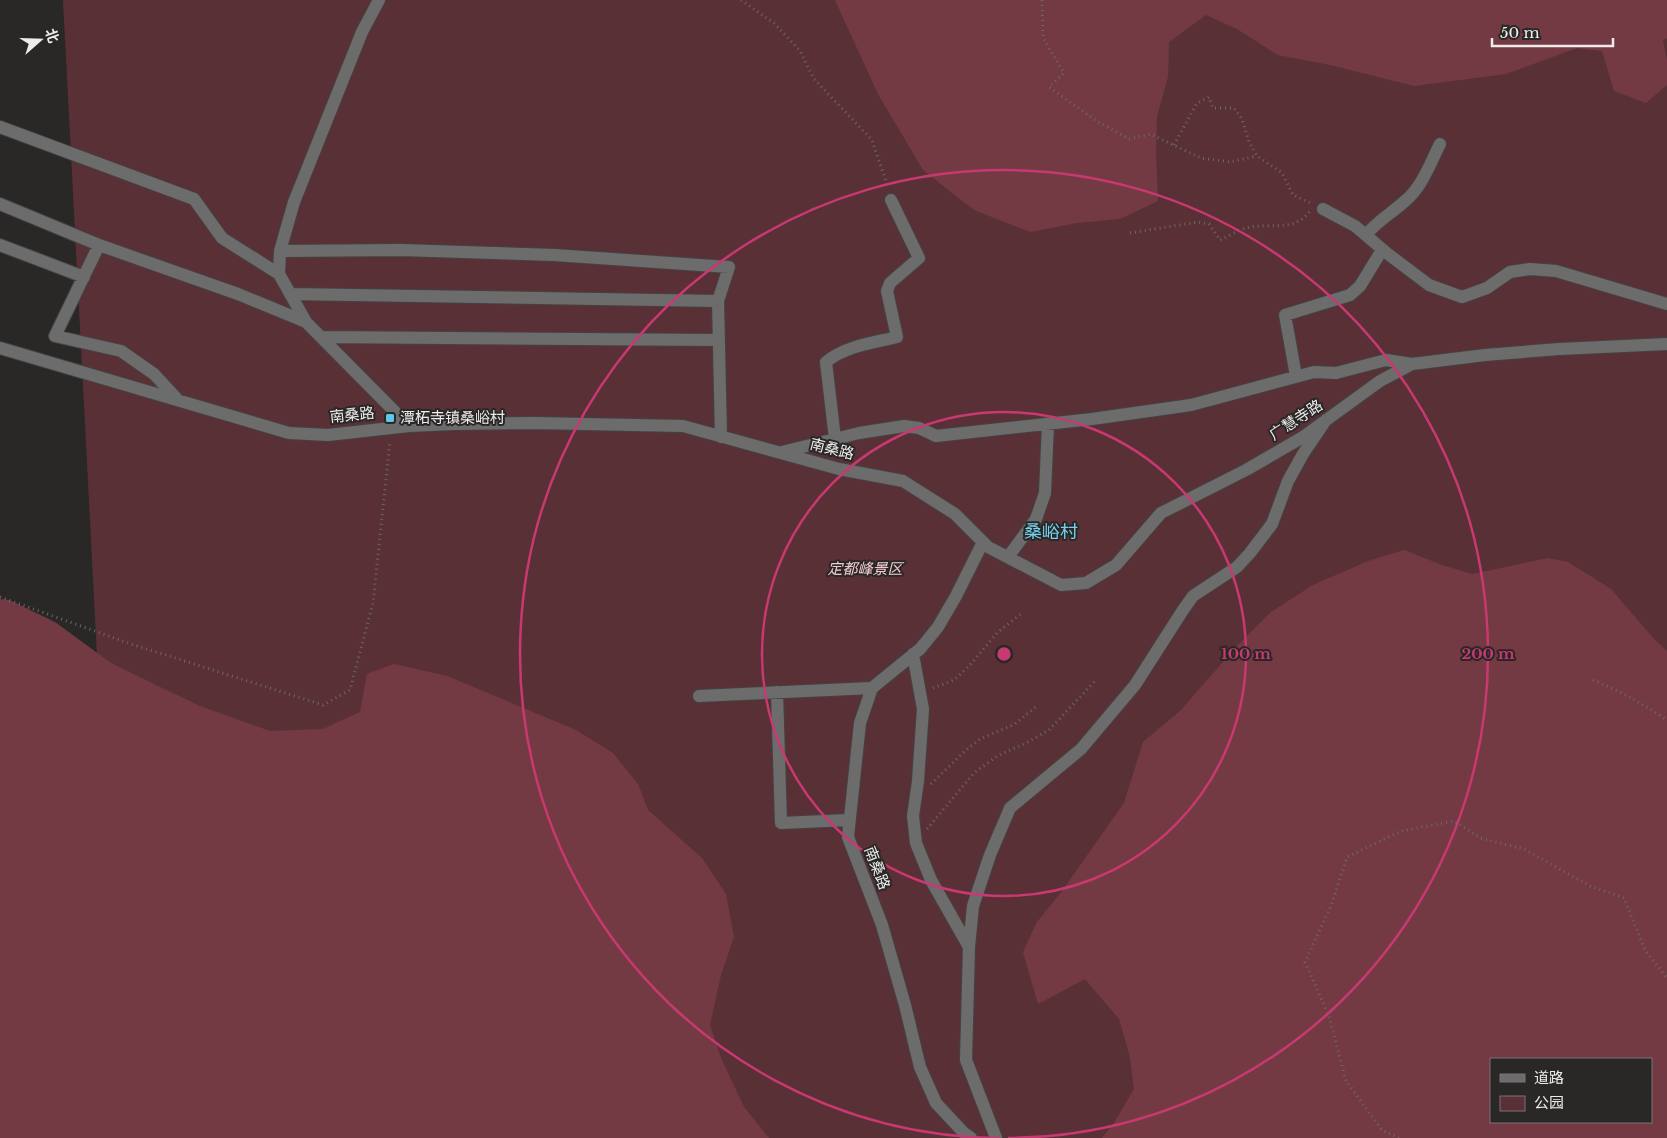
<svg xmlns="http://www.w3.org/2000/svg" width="1667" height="1138" font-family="'Libre Baskerville','Noto Sans SC',serif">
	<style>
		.green { fill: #5a3037; fill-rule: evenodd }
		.forest { fill: #743a43; fill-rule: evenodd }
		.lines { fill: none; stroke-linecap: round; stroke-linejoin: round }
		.minor-casing { stroke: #454242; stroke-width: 14 }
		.path { stroke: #6b6868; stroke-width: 3; stroke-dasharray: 1 4; stroke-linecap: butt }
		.minor { stroke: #6d6c6c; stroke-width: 12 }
		.ring { fill: none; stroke: #c83871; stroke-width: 2.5 }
		.poi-dot { fill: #5cc7e8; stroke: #2a2727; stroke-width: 2 }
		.labels { text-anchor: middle; stroke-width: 4; stroke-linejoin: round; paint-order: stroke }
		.street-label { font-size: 15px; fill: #edebeb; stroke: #2a2727 }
		.poi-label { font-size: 15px; fill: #edebeb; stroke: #2a2727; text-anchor: start }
		.park-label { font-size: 15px; font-style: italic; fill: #f2cbcf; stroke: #2a2727 }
		.quarter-label { font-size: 18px; fill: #73d3f1; stroke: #2a2727 }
		.centre { fill: #c83871; stroke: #2a2727; stroke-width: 2.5 }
		.ring-label { font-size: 15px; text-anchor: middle; font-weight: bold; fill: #c83871; stroke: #2a2727; stroke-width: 4; stroke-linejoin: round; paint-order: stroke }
	</style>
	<rect width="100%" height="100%" fill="#2a2727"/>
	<path class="green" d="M63,0h1604v1138h-1545zM1491,1059h160v63h-160z"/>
	<path class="forest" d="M835,0h832v38l-4,2 4,21v24l-21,18 -32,-12 -12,-40 -25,-3 -71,26 -92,12 -84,-21 -52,-10 -41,-26 -31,-14 -37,27 -1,35 -11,39 -1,37 2,48 -38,18 -43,4 -47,9 -56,-22 -51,-40 -45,-76z
		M1404,550l38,15 30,9 76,-16 20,4 43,27 43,50 13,12v487h-565l12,-15 20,-34 -4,-32 -11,-38 -34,-40 -47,25 -15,-52 14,-30 25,-31 62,-88 19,-61 37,-31 57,-65 34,-34 42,-27 55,-24zM1491,1059h160v63h-160z
		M0,599l9,1 46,22 56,41 45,22 44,21 70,25 53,-2 37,-17 7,-38 27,-10 53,12 129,54 37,23 25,31 10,26 54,48 24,36 8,43 -13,38 -11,50 11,33 23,49 25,31h-769z"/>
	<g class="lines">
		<defs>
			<path id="minor" d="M379,0l-17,32 -68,170 -14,49 -1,23 27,48 103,104
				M0,127l194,72 28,39 57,36
				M0,204l99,41
				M1323,209l32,17 33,28 41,31 33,12 25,-9 23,-16 20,-3 26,2 111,33
				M1366,235c12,-15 25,-21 39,-34 17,-14 25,-37 35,-57
				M0,245l84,32
				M280,251l121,-1 153,5 175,12 -11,34 3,136
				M290,294l428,7
				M321,337l397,3
				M0,348l289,85 39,2 81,-9 44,-2 82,-1 148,3 156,43 64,12 52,33 28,28 -27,54 -18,31 -18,22 -48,39 -12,35 -12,114 34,88 23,80 15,62 16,36 28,30 7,5
				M1296,376l-11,-61 65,-20 10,-9 22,-36
				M178,400l-24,-26 -33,-23 -66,-15 44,-91 139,49 68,28
				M835,439l-9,-77c19,-16 47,-19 71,-25l-10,-46 3,-8 29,-25 -28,-58
				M782,452l77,-19 45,-7 15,2 17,8 156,-17 99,-14 123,-33 22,1 50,-13 26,4
				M983,542l5,5 73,38 25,-2 30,-18 45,-52 85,-43 57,-33 77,-56 32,-17 73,-9 74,-6 108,-5
				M1008,557l28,-38 9,-26 3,-69
				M913,654l10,55 -5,72 -5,35 3,27 15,37 38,67
				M777,692l4,131 68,-3
				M699,696l173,-8
				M996,1138l-30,-78 3,-113 4,-41 17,-51 20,-47 71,-59 54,-64 48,-75 10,-14 44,-29 13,-14 22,-29 16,-43 15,-27 23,-34"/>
		</defs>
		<use href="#minor" class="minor-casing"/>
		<path class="path" d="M741,0l34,24 25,27 14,28 58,61 16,47
			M1042,0l1,38 21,35 -15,14 46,33 34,19 21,-5 51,24 29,4 27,-6
			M1174,145l23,-42 12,-6 4,11h21l8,11 7,23 8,14 25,17 11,22 18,8
			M1130,233l68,-11 11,2 11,16c9,-4 20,-11 30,-13 22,-4 45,5 60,-16
			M0,597l131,47 192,61 27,-15 23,-87 17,-162
			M1593,680c27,11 50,24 74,40
			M933,688l21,-8 16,-15 27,-32 26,-21
			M931,784l35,-34 14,-11 35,-15 23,-19
			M927,829l47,-56 23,-17 29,-13 23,-13 47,-50
			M1399,1138l-17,-8 -36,-49 -17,-65 -24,-54 26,-56 16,-49 54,-26 53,-10 26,17 44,11 66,37 34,12 21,52 22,28"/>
		<use href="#minor" class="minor"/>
	</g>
	<g class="ring">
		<circle cx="1004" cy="654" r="242"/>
		<path d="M1000 1138A484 484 0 1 1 1008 1138"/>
	</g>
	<rect class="poi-dot" x="385" y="413" width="10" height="10" rx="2.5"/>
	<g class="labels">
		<g class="street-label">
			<text transform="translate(352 415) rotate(-6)" y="5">南桑路</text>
			<text transform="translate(1296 420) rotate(-33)" y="5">广慧寺路</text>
			<text transform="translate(832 449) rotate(14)" y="5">南桑路</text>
			<text transform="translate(877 868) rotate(69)" y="5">南桑路</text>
		</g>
		<g class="poi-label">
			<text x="400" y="423">潭柘寺镇桑峪村</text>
		</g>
		<g class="park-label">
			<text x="865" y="574">定都峰景区</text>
		</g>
		<g class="quarter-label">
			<text x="1051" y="538">桑峪村</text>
		</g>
	</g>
	<circle cx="1004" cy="654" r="8" class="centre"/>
	<g class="ring-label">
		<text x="1246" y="659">100 m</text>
		<text x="1488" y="659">200 m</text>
	</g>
	<rect x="1490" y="1058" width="162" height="65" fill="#2a2727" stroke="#787575"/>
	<rect x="1500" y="1074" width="25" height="8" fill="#6d6c6c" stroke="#787575"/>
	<text x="1534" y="1083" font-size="15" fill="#edebeb">道路</text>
	<rect x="1500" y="1096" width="25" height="15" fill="#5a3037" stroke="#787575"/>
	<text x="1534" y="1108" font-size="15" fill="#edebeb">公园</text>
	<g transform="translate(40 40) rotate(70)" stroke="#2a2727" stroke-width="4" paint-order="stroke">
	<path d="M0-4L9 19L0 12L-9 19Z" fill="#edebeb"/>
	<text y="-8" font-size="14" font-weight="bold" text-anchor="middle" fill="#edebeb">北</text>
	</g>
	<path d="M1492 38v8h121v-8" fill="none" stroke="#edebeb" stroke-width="2.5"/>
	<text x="1500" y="38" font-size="15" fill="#edebeb" stroke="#2a2727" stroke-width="4" paint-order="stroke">50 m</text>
</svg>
